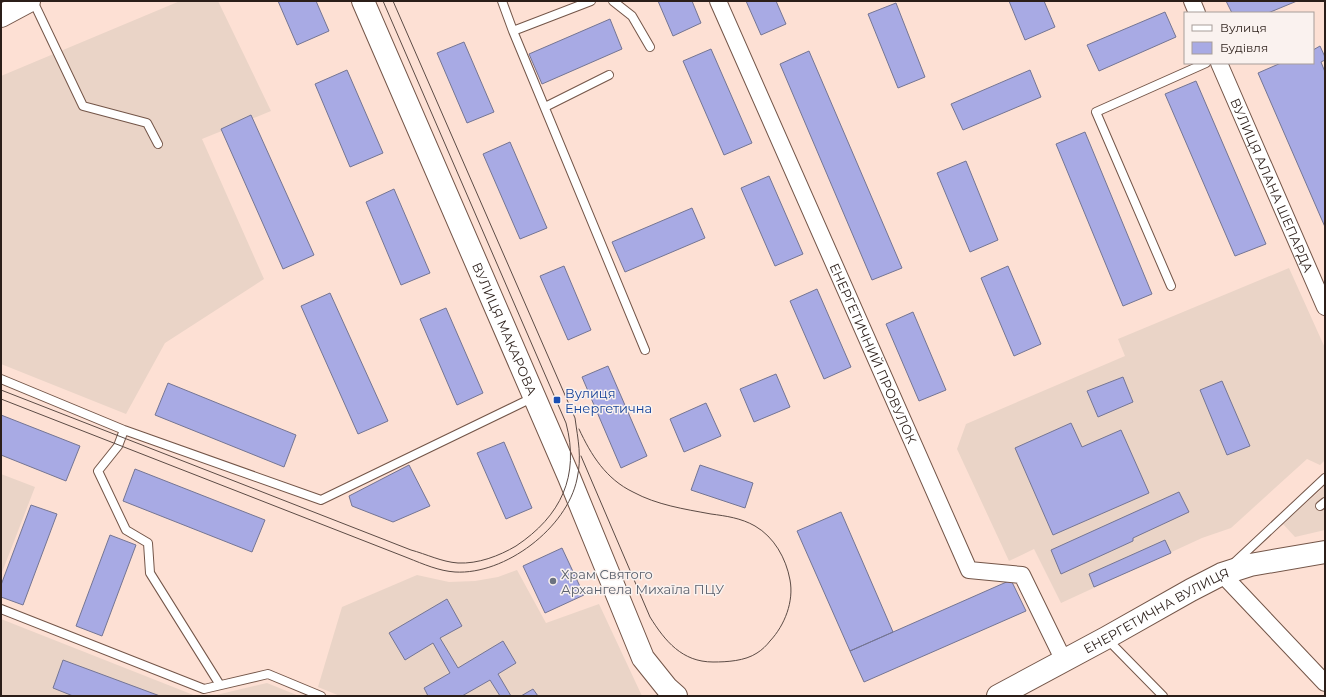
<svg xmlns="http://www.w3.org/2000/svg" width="1326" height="697" font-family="Montserrat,sans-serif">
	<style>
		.industrial { fill: #ead4c7 }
		.building { fill: #a8aae4; stroke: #747593 }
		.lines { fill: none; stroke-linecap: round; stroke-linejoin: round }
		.lane-casing { stroke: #735548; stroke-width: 10 }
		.street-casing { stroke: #735548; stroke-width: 18 }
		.secondary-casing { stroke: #735548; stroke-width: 24 }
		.lane { stroke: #fff; stroke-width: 8 }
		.street { stroke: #fff; stroke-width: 16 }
		.secondary { stroke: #fff; stroke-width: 22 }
		.tram { stroke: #5c4b45; stroke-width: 1 }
		.transit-dot { fill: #1a4fb4; stroke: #faf2ef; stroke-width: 1.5 }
		.worship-dot { fill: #6b7280; stroke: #faf2ef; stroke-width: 1.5 }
		.labels { text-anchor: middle; stroke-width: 3; stroke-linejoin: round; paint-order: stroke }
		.street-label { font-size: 13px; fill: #2b1e19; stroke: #faf2ef }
		.transit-label { font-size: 13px; fill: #164399; stroke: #faf2ef; text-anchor: start }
		.worship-label { font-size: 13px; fill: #5b616d; stroke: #faf2ef; text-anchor: start }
	</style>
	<rect width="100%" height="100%" fill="#fde0d4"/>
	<path class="industrial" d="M180,1h38l53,110 -69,28 62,140 -99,64 -39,71 -125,-50v-288z
		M1289,268l36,80v112l-5,5 -13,-6 -76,69 -29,10 -141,65 -27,-54 -25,12 -52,-112 9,-25 159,-68 -7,-17z
		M1,474l34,13 -34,88z
		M1325,486v44l-30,7 -12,-13z
		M517,570l29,53 53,-19 43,92h-302l-22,-9 24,-80 75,-32 32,7 26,-1 23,-4z
		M1,619l195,77h-195z
		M267,683l32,13h-87z"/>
	<path class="building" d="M278,1h38l13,30 -32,14z
		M658,1h34l9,22 -28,13z
		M746,1h30l10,23 -25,11z
		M1009,1h35l11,26 -30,13z
		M1226,1h71l-29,12h-36z
		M896,3l29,74 -27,11 -30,-74z
		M1165,12l11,25 -77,34 -12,-26z
		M610,19l12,30 -80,35 -13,-30z
		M464,42l30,70 -27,11 -30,-70z
		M1320,46l5,11v3l-4,2 4,10v155l-67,-154 23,-10h32v-13z
		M711,49l41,94 -28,12 -41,-94z
		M809,51l93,217 -30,12 -92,-216z
		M347,70l36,83 -33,14 -35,-83z
		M1030,70l11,27 -78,33 -12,-26z
		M1196,81l70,163 -31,12 -70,-162z
		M251,115l63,140 -31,14 -62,-140z
		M1085,132l67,162 -29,12 -67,-162z
		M510,142l37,86 -27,11 -37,-85z
		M966,161l32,79 -28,12 -33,-79z
		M769,176l34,78 -28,12 -34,-78z
		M394,189l36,84 -29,12 -35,-83z
		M692,208l13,30 -80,34 -13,-30z
		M564,266l27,64 -23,10 -28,-64z
		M1008,266l33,78 -27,12 -33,-78z
		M817,289l34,78 -27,12 -34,-78z
		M330,293l58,128 -30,13 -57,-128z
		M446,308l37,85 -26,12 -37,-86z
		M913,312l33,78 -27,11 -33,-77z
		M608,366l39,90 -26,12 -39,-91z
		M776,374l14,33 -36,15 -14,-33z
		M1123,377l10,25 -35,15 -11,-26z
		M1222,381l28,65 -23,9 -27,-65z
		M168,383l128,52 -12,32 -129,-52z
		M706,403l15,33 -37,16 -14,-33z
		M1,415l79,31 -14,35 -65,-26z
		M1071,423l11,24 39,-17 28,63 -96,42 -38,-87z
		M504,442l28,66 -26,11 -29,-66z
		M409,465l21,41 -37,16 -41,-16 -3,-10z
		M700,465l53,18 -8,25 -54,-18z
		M135,469l130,51 -13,32 -129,-51z
		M1179,492l10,20 -56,26v3l-72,33 -10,-24z
		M31,505l26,9 -34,91 -22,-8v-12z
		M841,512l52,120 -43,19 -53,-120z
		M110,535l26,10 -34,91 -26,-10z
		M1165,540l6,13 -77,34 -5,-13z
		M562,548l22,47 -39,18 -22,-47z
		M1011,580l15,31 -162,71 -14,-31z
		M447,599l15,27 -22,12 18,30 45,-27 13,22 -18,11 13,22h-11l-10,-16 -28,16h-34l-4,-8 26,-15 -17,-30 -28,17 -16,-27z
		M63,660l97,36h-87l-20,-8z
		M533,689l5,7h-17z"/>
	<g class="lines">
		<defs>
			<path id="lane" d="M33,1l50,105 64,17 11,21
				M502,1l11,30 132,319
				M613,1l19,15 18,31
				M513,31l78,-30
				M545,107l64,-32
				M1171,286l-75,-174 110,-49
				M1,379l123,51 197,70 213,-103
				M124,430l-6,16 -20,25 28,59 22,13 2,30 70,112
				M1320,506l5,-4
				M1233,564l92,-86
				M1,609l203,80 64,-15 53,22
				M1107,639l56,57"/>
			<g id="street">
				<path id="s1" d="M718,1l251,569 53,5 42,86"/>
				<path d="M1192,1l5,12"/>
				<path id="s2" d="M1219,63l106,244"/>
				<path d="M1222,574l103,109"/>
			</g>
			<g id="secondary">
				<path id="s3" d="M363,1l206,476 74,181 24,30 9,8"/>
				<path d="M1,16l28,-15"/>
				<path id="s4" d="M998,696l108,-58 85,-48 31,-16 28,-9 75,-13"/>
			</g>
		</defs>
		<use href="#lane" class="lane-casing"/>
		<use href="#street" class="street-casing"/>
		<use href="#secondary" class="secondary-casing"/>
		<use href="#lane" class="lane"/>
		<use href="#street" class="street"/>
		<use href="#secondary" class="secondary"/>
		<path class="tram" d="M1,390l410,160c15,4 31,12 47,13 20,1 41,-7 58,-17 45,-30 64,-70 50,-123l-183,-422
			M1,399l407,159c15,6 31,13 47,14 50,3 112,-44 122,-93 5,-22 1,-39 -2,-61l-182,-417
			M579,429c12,26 27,50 54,63 24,13 51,17 78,22 15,2 30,4 44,12 19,11 31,32 35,54 4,21 -5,45 -20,61 -3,4 -8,9 -13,12 -12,8 -30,9 -44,9 -31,0 -48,-21 -63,-45l-69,-161"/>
	</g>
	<rect class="transit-dot" x="553" y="396" width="8" height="8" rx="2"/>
	<circle class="worship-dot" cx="553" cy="581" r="4"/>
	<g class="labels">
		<g class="street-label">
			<text dy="5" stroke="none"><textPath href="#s2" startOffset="133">ВУЛИЦЯ АЛАНА ШЕПАРДА</textPath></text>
			<text dy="5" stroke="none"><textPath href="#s3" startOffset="357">ВУЛИЦЯ МАКАРОВА</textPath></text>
			<text dy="5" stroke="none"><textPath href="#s1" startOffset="385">ЕНЕРГЕТИЧНИЙ ПРОВУЛОК</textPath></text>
			<text dy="5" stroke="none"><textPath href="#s4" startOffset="180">ЕНЕРГЕТИЧНА ВУЛИЦЯ</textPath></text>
		</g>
		<g class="transit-label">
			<text x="565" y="398">Вулиця<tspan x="565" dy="15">Енергетична</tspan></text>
		</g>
		<g class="worship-label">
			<text x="561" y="579">Храм Святого<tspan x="561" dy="15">Архангела Михаїла ПЦУ</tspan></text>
		</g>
	</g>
	<rect width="1326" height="697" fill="none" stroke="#2b1e19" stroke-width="4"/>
	<rect x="1184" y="12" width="130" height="52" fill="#faf2ef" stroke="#a79d99"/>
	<rect x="1192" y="25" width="20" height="6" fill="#ffffff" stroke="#a79d99"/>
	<text x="1220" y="32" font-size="12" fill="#2b1e19">Вулиця</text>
	<rect x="1192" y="42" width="20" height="12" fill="#a8aae4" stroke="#a79d99"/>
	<text x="1220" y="52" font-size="12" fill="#2b1e19">Будівля</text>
</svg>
